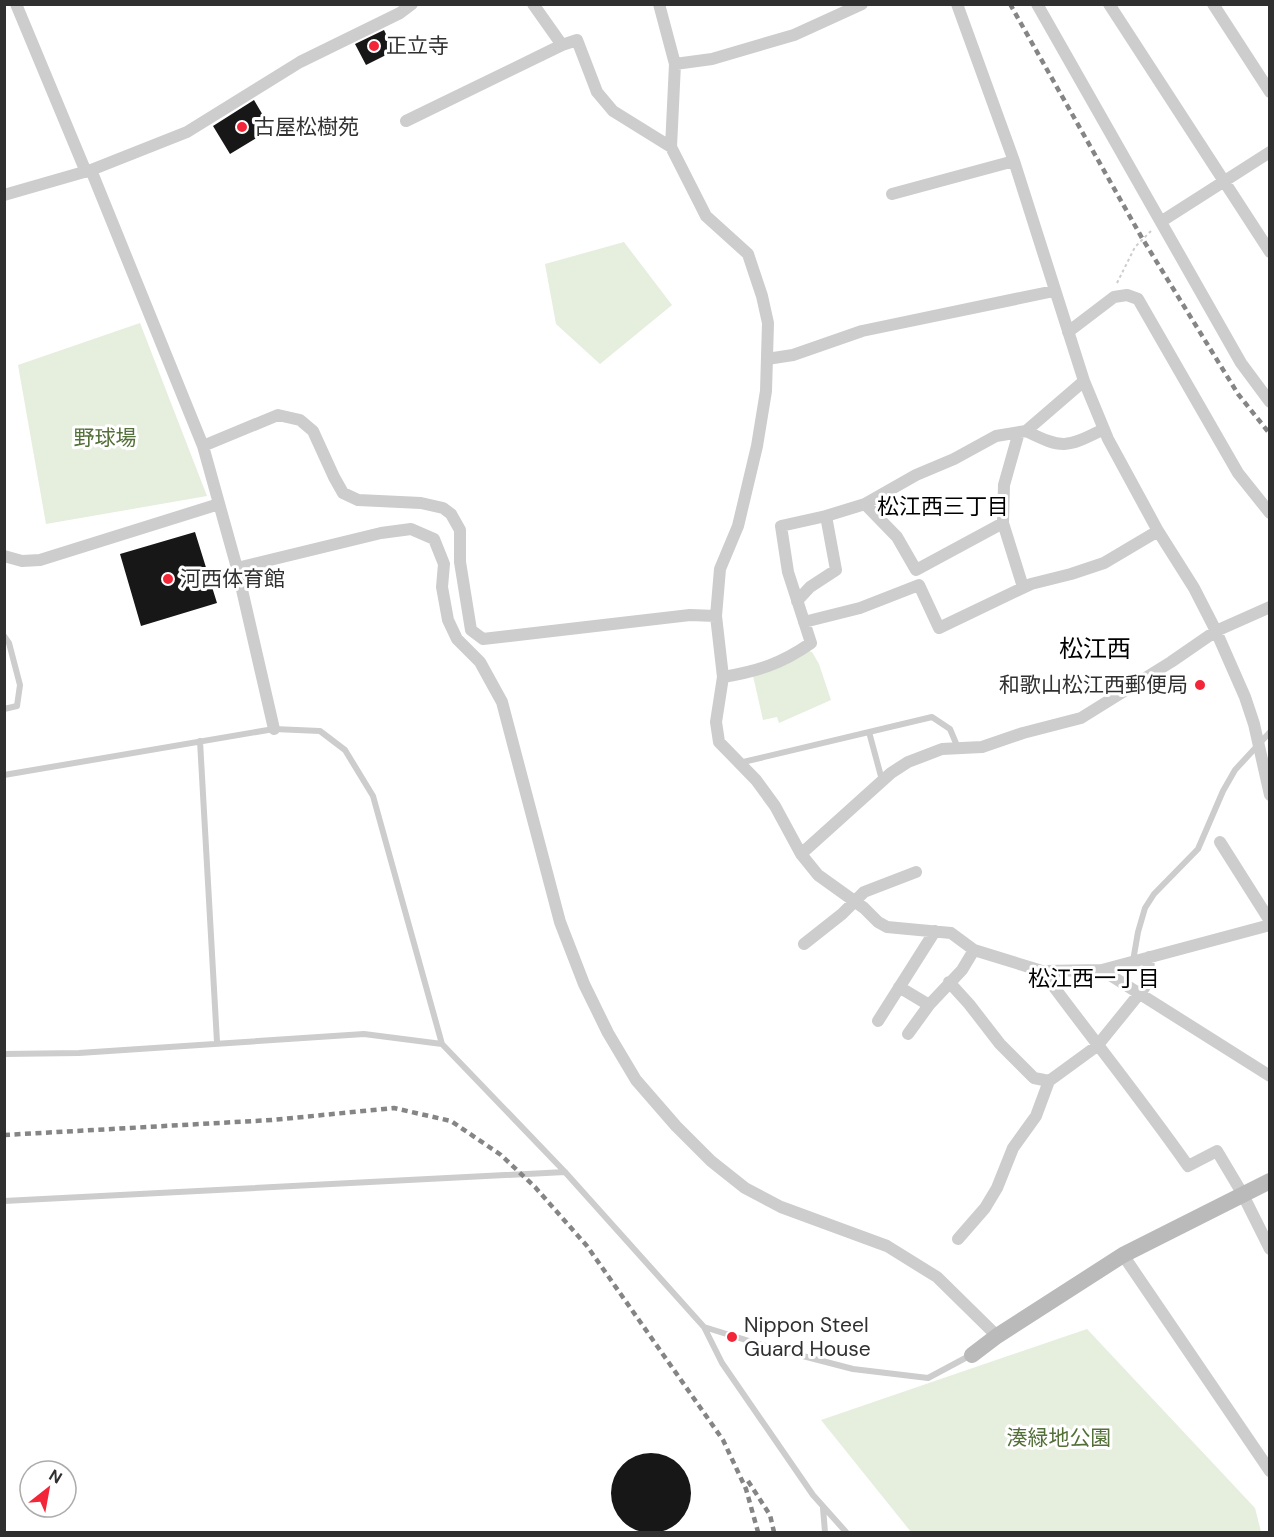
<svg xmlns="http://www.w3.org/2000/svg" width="1274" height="1537" font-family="'DM Sans','Noto Sans JP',sans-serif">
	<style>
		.green { fill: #e6eedd }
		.building { fill: #171717 }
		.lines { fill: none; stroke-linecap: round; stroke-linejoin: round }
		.path { stroke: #cdcdcd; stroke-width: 2; stroke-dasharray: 3 3; stroke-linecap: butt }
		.lane { stroke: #cdcdcd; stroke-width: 6 }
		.street { stroke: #cdcdcd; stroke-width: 12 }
		.secondary { stroke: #bababa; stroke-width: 16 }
		.rail { stroke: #858585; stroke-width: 4.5; stroke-dasharray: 6 4.5; stroke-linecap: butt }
		.poi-dot { fill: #f32639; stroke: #fff; stroke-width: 2 }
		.labels { text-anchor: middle; stroke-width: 6; stroke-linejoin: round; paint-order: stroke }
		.poi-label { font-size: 21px; fill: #303030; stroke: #fff; text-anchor: start }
		.park-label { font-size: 21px; fill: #547039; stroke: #fff }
		.neighbourhood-label { font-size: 22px; fill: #000; stroke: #fff }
		.quarter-label { font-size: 24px; fill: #000; stroke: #fff }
	</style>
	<rect width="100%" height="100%" fill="#fff"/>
	<path class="green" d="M624,242l48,63 -72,59 -44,-40 -11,-60z
		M140,323l67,173 -161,28 -28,-159z
		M806,650l6,2 7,12 12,36 -52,23 -2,-6 -14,3 -10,-44z
		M1087,1329l168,179 6,24h-350l-90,-112z"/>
	<path class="building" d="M384,30l10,21 -28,14 -11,-21z
		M254,100l17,29 -41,25 -17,-28z
		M195,532l22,71 -76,23 -21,-72z
		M611 1493a40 40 0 1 1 80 0a40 40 0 1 1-80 0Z"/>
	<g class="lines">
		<path class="path" d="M1117,283l18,-36 16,-16"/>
		<path class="lane" d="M4,636l5,7 11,42 -3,21 -13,3
			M869,732l13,48
			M200,741l17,301
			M739,763l193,-46 18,12 8,19
			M4,775l270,-46 46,2 25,19 28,46 69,248 123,128 139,155 18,36 91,132 33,37
			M1133,961l5,-29 7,-24 9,-14 44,-45 25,-58 12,-21 35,-38
			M4,1054l75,-1 285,-19 78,10
			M4,1201l561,-29
			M704,1327l68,21 81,21 75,9 43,-23
			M823,1508l2,24"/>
		<path class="street" d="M16,4l70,168
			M533,4l29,41 15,-5 20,52 16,19 58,36
			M659,4l16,60 -4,83 35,69 42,38 14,42 6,27 -2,68 -9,55 -19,80 -18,43 -4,47 7,61 -7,45 3,20 37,38 19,26 26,48 17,21 46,33 14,14 9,5 64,6 23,17 68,21 60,-1 168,-45
			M957,4l57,157 70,220 24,58 50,92 36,57 22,43 29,66 9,27 16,71
			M1037,4l204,359 29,39
			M1109,4l161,248
			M1213,4l57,88
			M675,64l37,-5 82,-24 68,-31
			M406,121l156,-76
			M91,170l112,276 34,122 37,161
			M892,194l122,-33
			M4,195l87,-25 96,-38 113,-70 100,-49 12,-9
			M1162,221l108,-69
			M1068,332l46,-35 13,-2 11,4 100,174 32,40
			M767,359l26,-4 69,-24 192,-40
			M1026,431c38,19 41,16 78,-2
			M1019,432l-15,53 -1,38 20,64
			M203,446l75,-31 22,5 13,11 21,46 9,16 15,7 63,3 22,5 8,6 9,16v32l11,68 12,9 207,-24 26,1
			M865,504l32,33 19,33 87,-47
			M4,556l18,5 18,-1 179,-56
			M237,568l144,-35 30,-4 23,10 10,25 -2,23 6,33 9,19 23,23 22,40 58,220 24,62 24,49 28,47 40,46 35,35 34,27 36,19 106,39 50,31 60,59
			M797,601l13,-14 26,-17 -10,-54
			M804,622l56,-14 59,-23 20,43 92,-44 40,-10 33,-11 54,-32
			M723,677c35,-6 58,-13 88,-34l-23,-71 -7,-46 45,-10 39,-12 51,-29 38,-16 42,-23 30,-5 58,-50
			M1220,842l50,79
			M801,854l90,-81 17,-11 34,-13 40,-2 41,-14 58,-15 90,-56 45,-31 54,-24
			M804,944l38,-30 22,-22 52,-20
			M1102,970l168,106
			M1042,971c48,65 99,128 146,195l29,-15 25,42 28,56
			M949,982l20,22 31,40 34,34 15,3
			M899,987l30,18
			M878,1021l57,-90
			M908,1034l21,-29 33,-35 12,-20
			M958,1239l27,-31 12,-20 16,-40 23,-32 13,-35 48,-35 47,-58 4,-11 1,-20
			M1123,1255l147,216"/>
		<path class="secondary" d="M972,1355l25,-19 126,-81 147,-74"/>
		<path class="rail" d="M1010,4l132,234 96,156 32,40
			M4,1135l268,-15 122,-12 57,13 50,34 34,32 52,59 136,194 23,49 12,43
			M748,1481l22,34 4,17"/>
	</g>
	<g class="poi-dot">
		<circle cx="374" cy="46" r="6"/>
		<circle cx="242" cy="127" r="6"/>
		<circle cx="168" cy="579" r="6"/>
		<circle cx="1200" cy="685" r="6"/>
		<circle cx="732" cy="1337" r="6"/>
	</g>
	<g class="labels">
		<g class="poi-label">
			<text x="386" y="53">正立寺</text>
			<text x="254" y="134">古屋松樹苑</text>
			<text x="180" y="586">河西体育館</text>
			<text x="1188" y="692" text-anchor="end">和歌山松江西郵便局</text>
			<text x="744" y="1332">Nippon Steel<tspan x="744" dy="24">Guard House</tspan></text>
		</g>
		<g class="park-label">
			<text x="105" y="445">野球場</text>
			<text x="1059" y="1445">湊緑地公園</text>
		</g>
		<g class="neighbourhood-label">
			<text x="943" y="514">松江西三丁目</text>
			<text x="1094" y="986">松江西一丁目</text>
		</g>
		<g class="quarter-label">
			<text x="1095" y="657">松江西</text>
		</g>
	</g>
	<rect width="1274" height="1537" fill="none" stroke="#303030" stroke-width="12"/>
	<g transform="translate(48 1489) rotate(31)"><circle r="28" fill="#ffffff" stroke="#acacac" stroke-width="1.5"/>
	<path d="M0-4.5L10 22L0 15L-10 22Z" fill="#f32639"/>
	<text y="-9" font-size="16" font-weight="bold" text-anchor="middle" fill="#303030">N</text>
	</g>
</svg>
